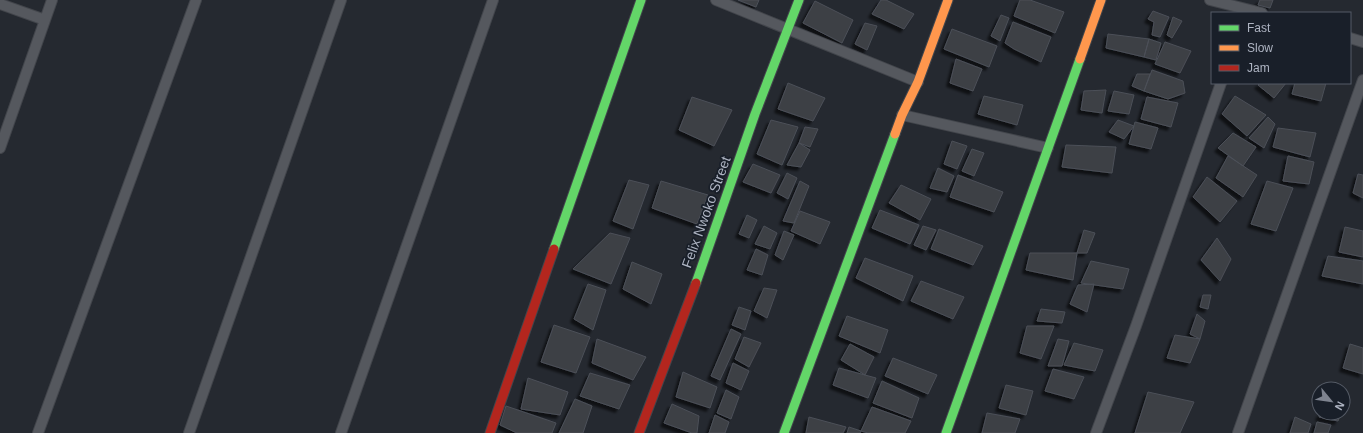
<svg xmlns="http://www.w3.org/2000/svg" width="1363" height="433" font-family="Helvetica,sans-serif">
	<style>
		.building { fill: #3c3f45; stroke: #4c5058; filter: url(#shadow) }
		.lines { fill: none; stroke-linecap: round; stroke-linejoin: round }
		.street-casing { stroke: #42454b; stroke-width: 12 }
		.fast-casing { stroke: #42454b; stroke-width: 11 }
		.slow-casing { stroke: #42454b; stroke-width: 11 }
		.jam-casing { stroke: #42454b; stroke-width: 11 }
		.street { stroke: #55585e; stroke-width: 10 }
		.fast { stroke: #63d668; stroke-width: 9 }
		.slow { stroke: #ff974d; stroke-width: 9 }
		.jam { stroke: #b3261e; stroke-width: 9 }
		.labels { text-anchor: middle; stroke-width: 3.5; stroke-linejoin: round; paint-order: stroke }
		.street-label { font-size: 14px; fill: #aeb4c2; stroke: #191f29 }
	</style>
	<defs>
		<filter id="shadow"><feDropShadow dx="-3.5" dy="3.5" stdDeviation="1" flood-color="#0009"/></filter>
	</defs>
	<rect width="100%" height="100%" fill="#252930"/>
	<path class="building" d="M738,0h21l-3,7z
		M881,0h5l28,14 -10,15 -32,-15z
		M1020,0h10l34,12 -9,21 -41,-17z
		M1260,0h13l-3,8 -12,-3z
		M815,1l38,19 -11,23 -39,-20z
		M1153,11l16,6 -9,20 -8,-2 2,-13 -6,-3z
		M1001,15l8,3 -9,23 -9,-5z
		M1173,17l9,4 -10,17 -5,-3z
		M1013,22l38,15 -10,25 -27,-13 -9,-6z
		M865,23l12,3 -10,24 -12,-6z
		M952,29l45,17 -8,21 -45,-18z
		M1108,34l41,5 -5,18 -38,-9z
		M1149,39l12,4 -5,17 -12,-3z
		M1165,42l26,9 -11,22 -25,-9z
		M956,59l26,10 -9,22 -23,-8z
		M1152,70l31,11 2,12 -17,6 -24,-8z
		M1137,74h13l-6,17 -12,-5z
		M788,83l37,15 -12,23 -35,-12z
		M1260,83h26l-12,15 -16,-13z
		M1295,83h31l-5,18 -29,-7z
		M1106,90l-4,23 -21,-3 3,-19z
		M1114,91l20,4 -5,19 -21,-3z
		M984,96l39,9 -6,20 -39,-11z
		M1235,96l31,19 -19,21 -25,-22z
		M692,97l40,13 -18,36 -35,-16z
		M1147,97l31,6 -7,24 -30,-8z
		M1268,117l7,7 -11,24 -15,-10z
		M771,120l27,7 -16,38 -25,-11z
		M1118,120l16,6 -10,13 -15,-7z
		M1135,122l23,6 -7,21 -22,-5z
		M805,127l13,2 -8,18 -11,-4z
		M1278,128l38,5 -6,24 -37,-10z
		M1233,133l23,14 -13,19 -25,-18z
		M952,141l15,5 -10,23 -13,-5z
		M799,143l11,7 -9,17 -14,-2z
		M1066,145l50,2 -4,26 -50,-6z
		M972,149l12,4 -10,23 -12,-5z
		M1228,156l29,19 -14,22 -27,-19z
		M1288,156l26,6 -5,22 -26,-3z
		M753,164l27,11 -9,18 -28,-11z
		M938,168l16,8 -7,16 -17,-4z
		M787,173l10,5 -9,21 -11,-6z
		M1358,174l5,1v23l-10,-5z
		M958,175l45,17 -9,20 -44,-15z
		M1207,177l30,24 -17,21 -27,-25z
		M629,180l20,5 -16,44 -20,-8z
		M661,181l47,14 -11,29 -45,-16z
		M800,181l9,5 -15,37 -11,-2z
		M1267,181l26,7 -17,43 -25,-7z
		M901,185l30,14 -11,21 -31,-17z
		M880,210l39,15 -9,19 -38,-16z
		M800,211l30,11 -10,22 -29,-13z
		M747,215l10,5 -8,18 -10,-4z
		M764,226l13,7 -7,16 -15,-5z
		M923,226l13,4 -10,20 -12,-5z
		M1345,227l18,4v26l-24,-5z
		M939,229l44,17 -10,19 -42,-16z
		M1084,230l11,3 -8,20h-10z
		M784,231l10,4 -11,25 -8,-5z
		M610,233l20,5 -19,46 -38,-15z
		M1217,238l14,21 -11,22 -19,-21z
		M756,249l12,6 -6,20 -15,-5z
		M1030,253h47l-4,27 -47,-10z
		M1328,256l35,5v23l-41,-8z
		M865,258l48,18 -10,25 -47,-23z
		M1091,261l38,8 -6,20 -42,-6z
		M632,262l30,12 -11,30 -28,-15z
		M921,281l43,16 -11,22 -42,-18z
		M588,284l18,6 -13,40 -19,-11z
		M1094,284l-7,28 -17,-8 8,-19z
		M764,288l13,2 -10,28 -13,-7z
		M1203,295h8l-3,14 -8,-2z
		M739,307l12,4 -6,19 -13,-5z
		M1041,309l24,3 -3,11 -25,-2z
		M1197,314l8,7 -5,18 -10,-5z
		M847,316l41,14 -8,23 -41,-17z
		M554,325l36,12 -14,36 -35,-11z
		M1027,326h27l-13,33 -21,-6z
		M731,329l10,5 -21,46 -9,-4z
		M1175,335l25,4 -10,24 -23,-5z
		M744,337l17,6 -12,24 -14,-8z
		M597,339l49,18 -13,23 -41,-17z
		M1058,339l11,2 -7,25h-14z
		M1074,343l29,7 -8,21 -31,-6z
		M850,344l24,13 -9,18 -24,-15z
		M1350,344l13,4v26l-20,-6z
		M893,358l44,17 -9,19 -43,-18z
		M733,363l16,8 -8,19 -15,-7z
		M839,368l37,10 -8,20 -35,-13z
		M1053,369l31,8 -10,22 -29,-8z
		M683,372l34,15 -7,21 -34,-11z
		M590,373l40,12 -11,24 -39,-13z
		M528,378l40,14 -8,23 -39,-6z
		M882,381l37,17 -7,20 -39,-15z
		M1006,385l27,6 -7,24 -27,-7z
		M726,390l13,7 -8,22 -14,-6z
		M1148,392l46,10 -14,31h-45z
		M575,399l17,7 -9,27h-24z
		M672,404l27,12 -2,17h-5l-28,-10z
		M506,406l50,17 -4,10h-35l-17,-8z
		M872,407l39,14 -6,12h-37l-7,-2z
		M987,413l33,6 -5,14h-33z
		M1321,413h20l-3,8 -19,-4z
		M715,415l14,7 -4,11h-16z
		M809,417l37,10 -3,6h-37z
		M1295,417l16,7 -3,9h-18z
		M1317,422l14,3 -3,8h-14z
		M849,427l12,4 -1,2h-13z"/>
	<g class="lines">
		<defs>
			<path id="street" d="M716,0l202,82
				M1210,0l52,13
				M0,4l45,16
				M1350,38l13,4
				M902,115l146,33
				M0,148l52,-148
				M38,433l158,-433
				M189,433l152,-433
				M341,433l152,-433
				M1096,433l40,-107 85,-243
				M1238,433l125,-353"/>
			<path id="fast" d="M554,249l87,-249
				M696,283l59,-169 44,-114
				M784,433l111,-299
				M946,433l134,-374"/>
			<path id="slow" d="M1080,59l21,-59
				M895,134l7,-19 16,-33 30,-82"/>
			<path id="jam" d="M490,433l64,-184
				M639,433l57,-150"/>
		</defs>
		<use href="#street" class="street-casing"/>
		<use href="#fast" class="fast-casing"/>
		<use href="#slow" class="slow-casing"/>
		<use href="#jam" class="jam-casing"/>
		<use href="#street" class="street"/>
		<use href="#fast" class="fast"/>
		<use href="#slow" class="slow"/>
		<use href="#jam" class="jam"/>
	</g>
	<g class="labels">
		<g class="street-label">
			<text transform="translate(706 212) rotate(-70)" y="5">Felix Nwoko Street</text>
		</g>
	</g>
	<rect x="1211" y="12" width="140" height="72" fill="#191f29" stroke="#555b66"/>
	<rect x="1219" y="25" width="20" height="6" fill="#63d668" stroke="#555b66"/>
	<text x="1247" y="32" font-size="12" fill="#aeb4c2">Fast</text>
	<rect x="1219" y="45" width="20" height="6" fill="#ff974d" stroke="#555b66"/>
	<text x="1247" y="52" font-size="12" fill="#aeb4c2">Slow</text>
	<rect x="1219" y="65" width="20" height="6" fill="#b3261e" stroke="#555b66"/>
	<text x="1247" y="72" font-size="12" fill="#aeb4c2">Jam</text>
	<g transform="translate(1331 401) rotate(119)"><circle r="19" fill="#191f29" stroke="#555b66"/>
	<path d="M0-3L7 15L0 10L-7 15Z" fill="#7e838f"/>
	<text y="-6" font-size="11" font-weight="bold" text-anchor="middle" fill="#aeb4c2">N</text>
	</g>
</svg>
